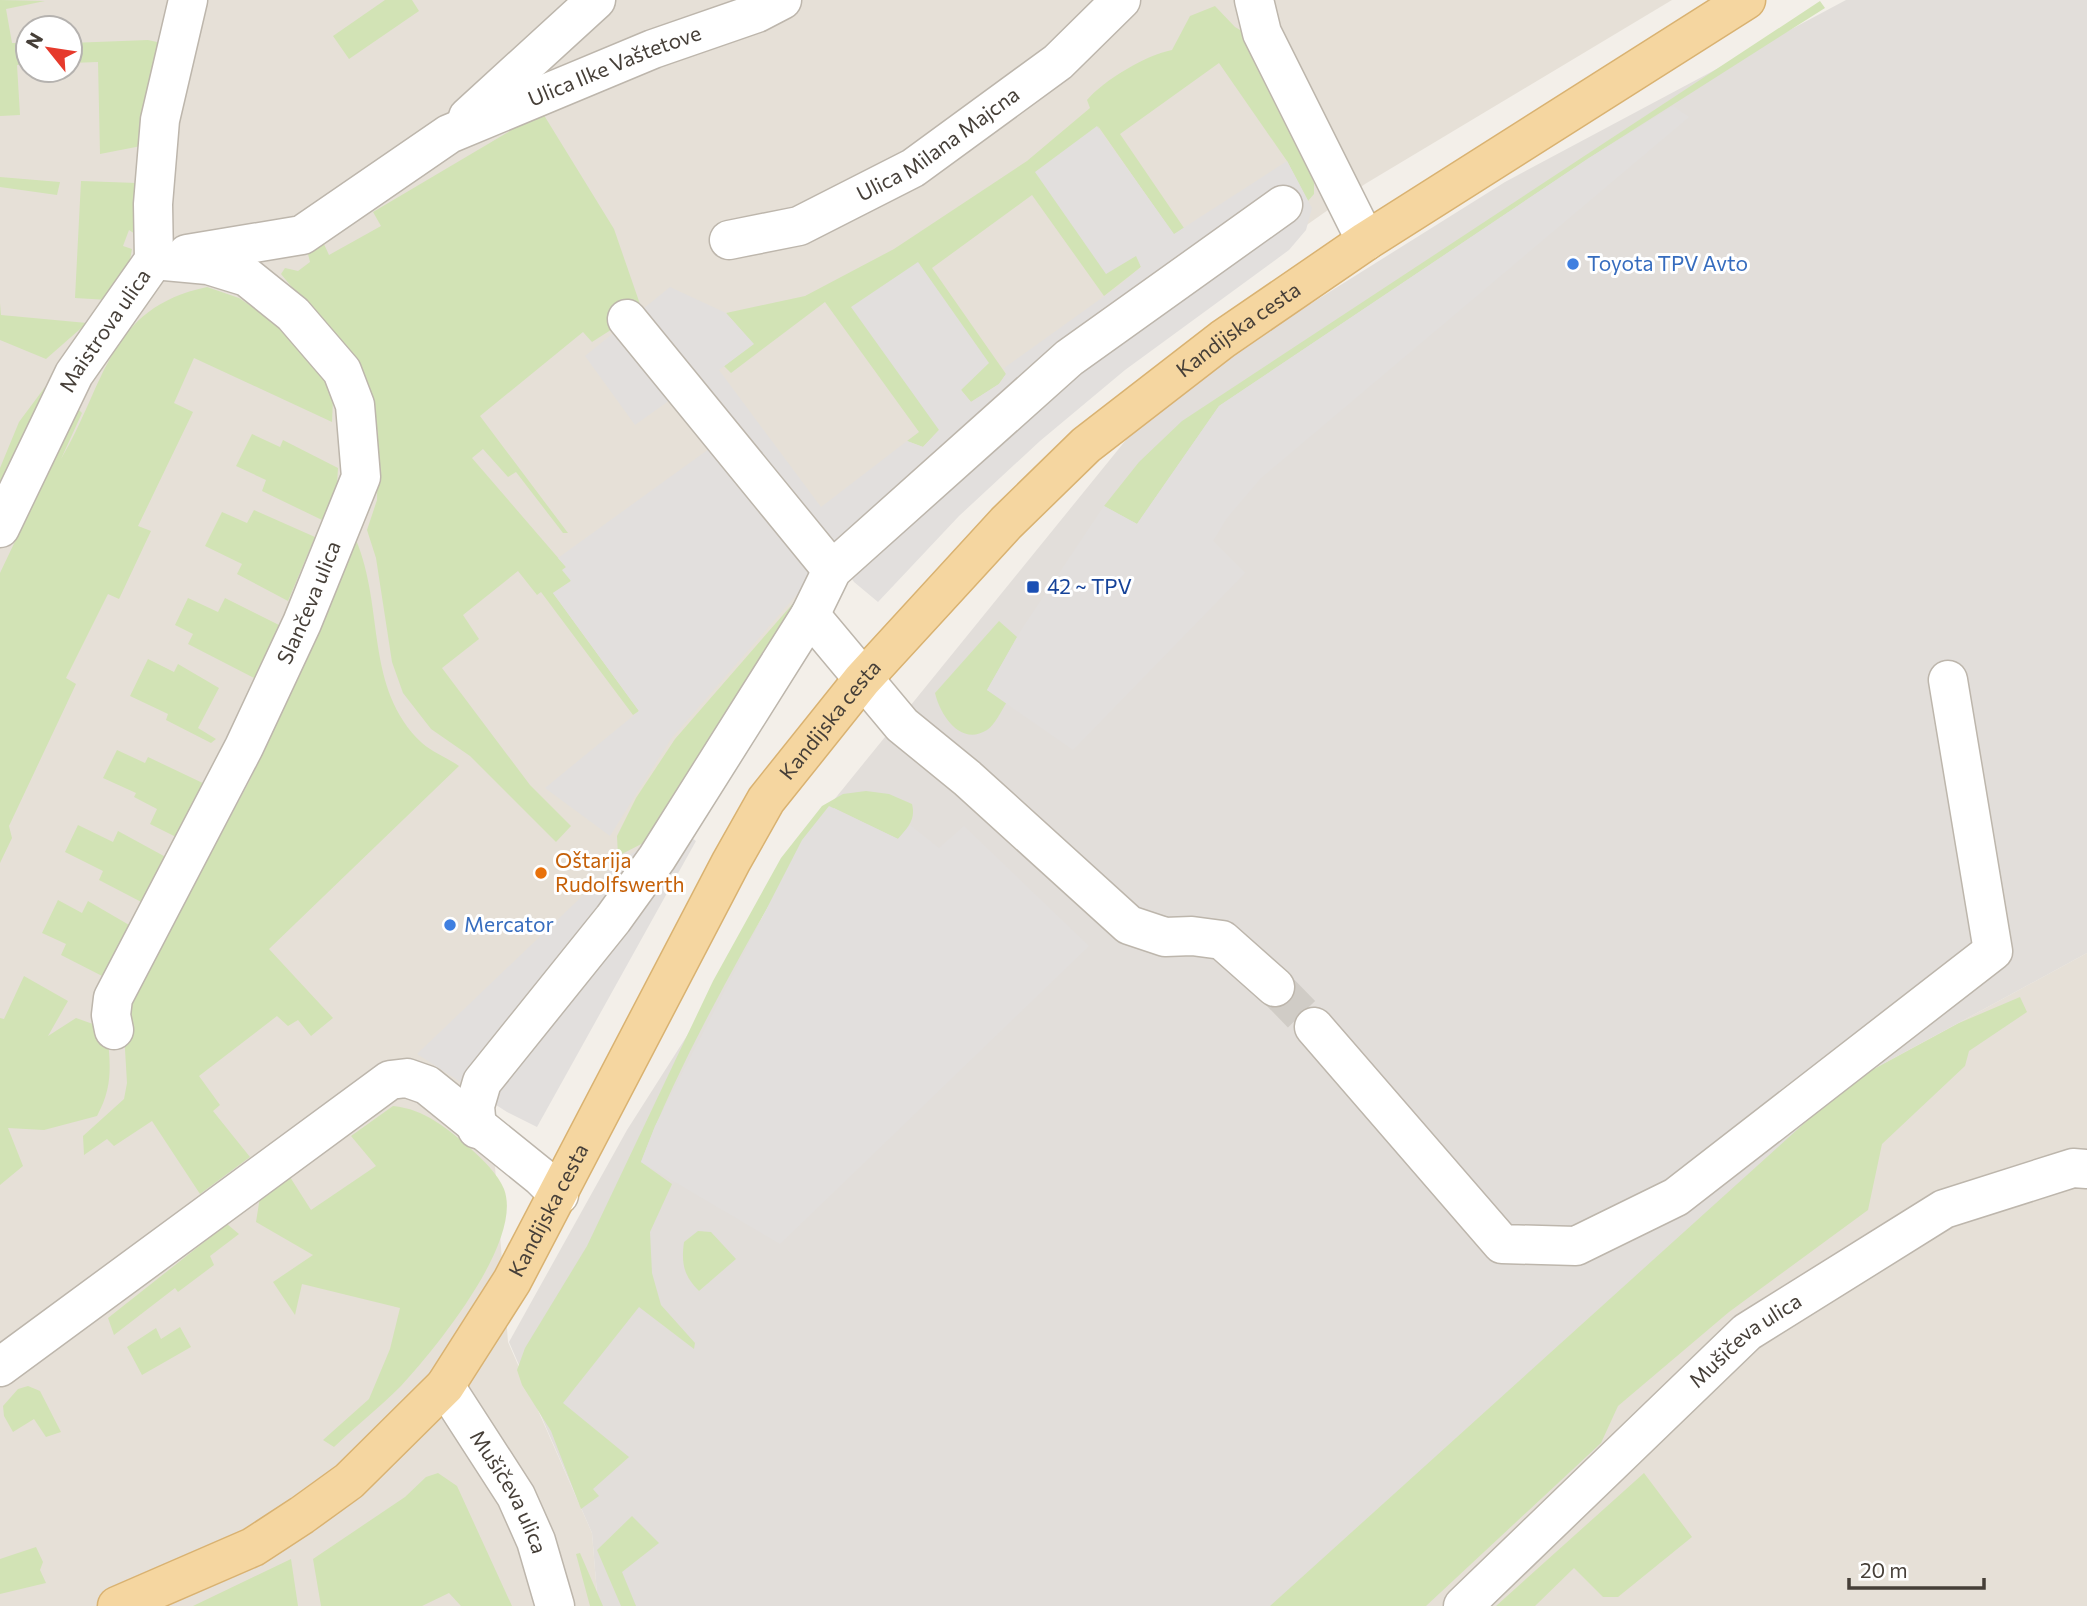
<svg xmlns="http://www.w3.org/2000/svg" width="2087" height="1606" font-family="Commissioner,sans-serif">
	<style>
		.residential { fill: #e6e0d7; fill-rule: evenodd }
		.industrial { fill: #e2deda }
		.green { fill: #d2e3b5 }
		.parking { fill: #e2dfdd }
		.lines { fill: none; stroke-linecap: round; stroke-linejoin: round }
		.minor-tunnel { stroke: #d0ccc6; stroke-width: 38; stroke-dasharray: 38 19; stroke-linecap: butt }
		.minor-casing { stroke: #bdb6ac; stroke-width: 41 }
		.major-casing { stroke: #d9b271; stroke-width: 41 }
		.minor { stroke: #fff; stroke-width: 38 }
		.major { stroke: #f5d6a0; stroke-width: 38 }
		.shop-dot { fill: #3f7fe0; stroke: #fff; stroke-width: 2.5 }
		.transit-dot { fill: #1a4fb4; stroke: #fff; stroke-width: 2.5 }
		.food-dot { fill: #e8710a; stroke: #fff; stroke-width: 2.5 }
		.labels { text-anchor: middle; stroke-width: 6; stroke-linejoin: round; paint-order: stroke }
		.street-label { font-size: 21px; fill: #463f38; stroke: #fff }
		.shop-label { font-size: 21px; fill: #366cbe; stroke: #fff; text-anchor: start }
		.transit-label { font-size: 21px; fill: #164399; stroke: #fff; text-anchor: start }
		.food-label { font-size: 21px; fill: #c56008; stroke: #fff; text-anchor: start }
	</style>
	<rect width="100%" height="100%" fill="#f3efe9"/>
	<path class="residential" d="M0,0h1672l-307,184 -131,92 -394,304 -351,505 19,257 84,191 6,73h-598zM28,28h42v42h-42z
		M2087,953v653h-758l521,-524z"/>
	<path class="industrial" d="M1846,0h241v953l-237,129 -521,524h-731l-6,-73 -83,-191 118,-212 182,-286 20,-38 331,-408 345,-216z"/>
	<path class="green" d="M0,0l45,1 -39,8 6,34h16v21l-11,1 3,50 -20,1z
		M385,0h27l7,11 -70,48 -16,-23z
		M1820,1l5,7 -236,150 -370,248 -82,118 -33,-18 35,-44 43,-41z
		M1215,6l20,21 19,11 60,145v11l-6,7 -21,-40 -68,-98 -99,71 64,94 -10,7 -76,-109 43,141 -37,29 -72,-101 -100,73 74,106 -7,10 -28,18 -10,-12 -42,-127 20,167 -16,17 -16,-6 12,-9 -94,-130 -94,71 -7,-7 29,-22 -27,-31 79,-17 89,-47 133,-88 63,-53 -3,-8c17,-20 59,-45 85,-50l18,-34z
		M148,40l9,2 4,9 -20,95 -41,8 -2,-92 -28,1v-20z
		M542,112l72,117 28,81 -50,32 -9,-10 -103,84 88,117h-5l-47,-61 -8,5 -25,-28 -11,9 94,109 5,14 -18,12 86,118 -6,4 -92,-123 -4,3 -19,-24 -55,44 16,24 -37,29 88,117 41,41 -15,16 -86,-86 -39,-27 -28,-36 -11,-31 -16,-104 -9,-28 10,-30 1,-67 -14,-50 -20,-32 -63,-77 4,-6 13,3 12,-9 -2,-8 4,-7 11,-5 6,13 52,-29 -8,-14z
		M0,177l60,5 -3,13 -57,-8z
		M81,181l56,2 -2,51 -6,-4 -6,16 9,3 -4,21 -20,30 -33,-2z
		M207,287l32,11 43,29 43,48 8,24 -1,23 -138,-64 -20,45 19,9 -55,114 13,5 -32,68 -11,-5 -42,84 10,6 -67,142 3,12 -12,25v-290l78,-164 4,4 -21,46c45,-75 46,-151 146,-172z
		M0,303l1,12 86,8 -41,36 -46,-19z
		M45,387l10,5 -55,109v-33l19,-46z
		M252,434l28,13 3,-7 55,28 -1,17 -15,35 -60,-29 4,-11 -30,-14z
		M254,510l61,27 -27,64 -51,-27 5,-10 -37,-18 17,-34 25,11z
		M356,540c29,69 8,148 66,203 10,9 26,15 37,23l-190,183 64,69 -22,18 -13,-16 -10,6 -11,-10 -78,60 21,29 -7,6 37,46 -50,37 -48,-73 -38,25 -7,-7 -23,16 -1,-19 41,-37 3,-16 -4,-67 127,-236z
		M188,598l30,14 7,-14 56,28 -25,53 -68,-35 5,-10 -18,-9z
		M796,600l-19,38 -122,199 -37,19 -1,-20 19,-38 39,-59z
		M999,621l18,16 -30,53 20,12c-6,9 -12,23 -20,28 -27,17 -47,-16 -52,-37z
		M148,659l26,13 4,-8 41,24 -21,40 18,11 -5,4 -45,-23 2,-6 -38,-18z
		M117,750l28,13 3,-6 61,29 -27,54 -32,-16 7,-15 -23,-12 2,-4 -33,-15z
		M866,791l23,3 23,10c4,15 -4,24 -14,35l-64,-31c-35,45 -63,93 -91,143 -38,69 -74,138 -102,211l31,22 -22,48 2,41 9,32 34,38 -1,6 -55,-42 -76,96 66,54 -36,32 6,7 -18,13 -30,-78 -29,-46 -5,-15 8,-22 62,-102 126,-265 68,-123 41,-52 21,-12z
		M78,825l35,17 5,-11 55,30 -24,45 -50,-26 4,-9 -38,-19z
		M58,900l24,13 6,-12 48,28 -28,50 -47,-24 5,-11 -24,-11z
		M24,976l44,25 -20,35 28,-18 31,11c3,34 7,56 -10,87l-53,14 -36,-2 15,38 -23,19v-167l4,1z
		M2020,997l7,15 -58,39 -4,15 -83,78 -14,66 -139,102 -111,94 -17,37 -175,163h-156l580,-524 109,-59z
		M393,1106c32,3 55,23 78,43 12,11 27,25 33,40 20,52 -69,160 -103,197 -21,21 -45,40 -67,61l-11,-7 46,-41 21,-50 10,-41 -98,-24 -7,31 -22,-33 40,-27 -57,-33 4,-25 30,-20 21,33 65,-44 -25,-30z
		M227,1224l12,10 -29,22 4,9 -36,27 -3,-4 -61,47 -6,-17z
		M698,1231l13,1 25,27 -37,32c-15,-15 -18,-27 -15,-49z
		M180,1327l11,20 -49,28 -15,-28 29,-19 5,11z
		M28,1386l12,5 21,41 -15,5 -12,-18 -21,13 -9,-16 -1,-10 15,-17z
		M438,1473l19,13 55,120h-51l-12,-13 -27,13h-101l-8,-47 92,-62 21,-20z
		M1644,1473l48,64 -74,60h-15l-29,-29 -39,38h-39z
		M632,1516l27,27 -37,29 14,34h-15l-24,-56z
		M36,1547l7,15 -3,8 6,13 -46,11v-35z
		M580,1553l23,53h-13l-14,-52z
		M291,1559l7,47h-105z"/>
	<path class="parking" d="M1673,106l16,11 -428,361 -34,40 -14,23 32,32 -172,177 -86,-60 36,-63 81,-121 33,18 82,-118 370,-248z
		M1097,126l77,108 113,-73 25,47 -6,22 -17,20 -164,120 -85,71 -81,75 -81,86 -24,-20 -21,-29 -162,186 -61,97 -65,-48 94,-77 -86,-118 18,-12 -9,-11 4,-3 -8,-9 173,-125 -40,-48 -56,40 -50,-69 85,-69 56,26 28,31 -35,26 102,137 86,-66 16,6 16,-17 -88,-123 67,-45 71,101 -28,27 10,12 28,-18 7,-10 -2,-6 113,-81 24,-20 -5,-11 -30,18 -71,-102z
		M829,806l69,33 12,-14 29,23 25,-22 125,120 -309,298 -139,-82 14,-36 147,-286z
		M677,828l19,13 -159,286 -30,-15 -90,-58 203,-194z"/>
	<g class="lines">
		<path class="minor-tunnel" d="M1275,987l39,40"/>
		<defs>
			<g id="minor">
				<path d="M1254,0l8,33 104,208"/>
				<path d="M468,117l128,-117"/>
				<path id="s1" d="M729,240l70,-14 114,-58 145,-106 63,-62"/>
				<path id="s2" d="M187,254l115,-19 147,-101 204,-85 104,-36 25,-13"/>
				<path d="M627,319l205,251"/>
				<path id="s3" d="M0,528l74,-154 80,-114 -1,-56 7,-84 28,-120"/>
				<path d="M810,615l92,110 65,53 162,147 36,12 27,-1 30,4 53,47"/>
				<path d="M1314,1027l188,217 74,2 100,-49 317,-246 -45,-271"/>
				<path id="s4" d="M114,1030l-3,-15 2,-17 131,-251 58,-124 59,-146 -6,-72 -13,-34 -49,-57 -46,-37 -39,-12 -54,-5"/>
				<path d="M477,1129l-2,-23 7,-24 131,-163 44,-61 153,-243 22,-45 237,-212 214,-153"/>
				<path d="M0,1367l390,-287 17,-2 20,7 114,92 18,18"/>
				<path id="s5" d="M445,1386l71,110 20,45 19,65"/>
				<path id="s6" d="M1463,1606l284,-274 197,-123 129,-41 14,1"/>
			</g>
			<g id="major">
				<path id="s7" d="M117,1606l136,-59 49,-32 47,-34 96,-95 67,-105 219,-419 35,-62 96,-120 144,-157 80,-78 137,-106 143,-98 380,-241"/>
			</g>
		</defs>
		<use href="#minor" class="minor-casing"/>
		<use href="#major" class="major-casing"/>
		<use href="#minor" class="minor"/>
		<use href="#major" class="major"/>
	</g>
	<g class="shop-dot">
		<circle cx="1573" cy="264" r="7"/>
		<circle cx="450" cy="925" r="7"/>
	</g>
	<rect class="transit-dot" x="1026" y="580" width="14" height="14" rx="3.5"/>
	<circle class="food-dot" cx="541" cy="873" r="7"/>
	<g class="labels">
		<g class="street-label">
			<text dy="7" stroke="none"><textPath href="#s2" startOffset="474">Ulica Ilke Vaštetove</textPath></text>
			<text dy="7" stroke="none"><textPath href="#s1" startOffset="233">Ulica Milana Majcna</textPath></text>
			<text dy="7" stroke="none"><textPath href="#s7" startOffset="1738">Kandijska cesta</textPath></text>
			<text dy="7" stroke="none"><textPath href="#s3" startOffset="224">Maistrova ulica</textPath></text>
			<text dy="7" stroke="none"><textPath href="#s4" startOffset="474">Slančeva ulica</textPath></text>
			<text dy="7" stroke="none"><textPath href="#s7" startOffset="1171">Kandijska cesta</textPath></text>
			<text dy="7" stroke="none"><textPath href="#s7" startOffset="604">Kandijska cesta</textPath></text>
			<text dy="7" stroke="none"><textPath href="#s6" startOffset="388">Mušičeva ulica</textPath></text>
			<text dy="7" stroke="none"><textPath href="#s5" startOffset="124">Mušičeva ulica</textPath></text>
		</g>
		<g class="shop-label">
			<text x="1587" y="271">Toyota TPV Avto</text>
			<text x="464" y="932">Mercator</text>
		</g>
		<g class="transit-label">
			<text x="1047" y="594">42 ~ TPV</text>
		</g>
		<g class="food-label">
			<text x="555" y="868">Oštarija<tspan x="555" dy="24">Rudolfswerth</tspan></text>
		</g>
	</g>
	<g transform="translate(49 49) rotate(300)"><circle r="33" fill="#ffffff" stroke="#b5b2af" stroke-width="2"/>
	<path d="M0-5L12 26L0 18L-12 26Z" fill="#e63a2c"/>
	<text y="-10" font-size="19" font-weight="bold" text-anchor="middle" fill="#463f38">N</text>
	</g>
	<path d="M1849 1578v10h135v-10" fill="none" stroke="#463f38" stroke-width="3.5"/>
	<text x="1860" y="1578" font-size="21" fill="#463f38" stroke="#ffffff" stroke-width="5" paint-order="stroke">20 m</text>
</svg>
